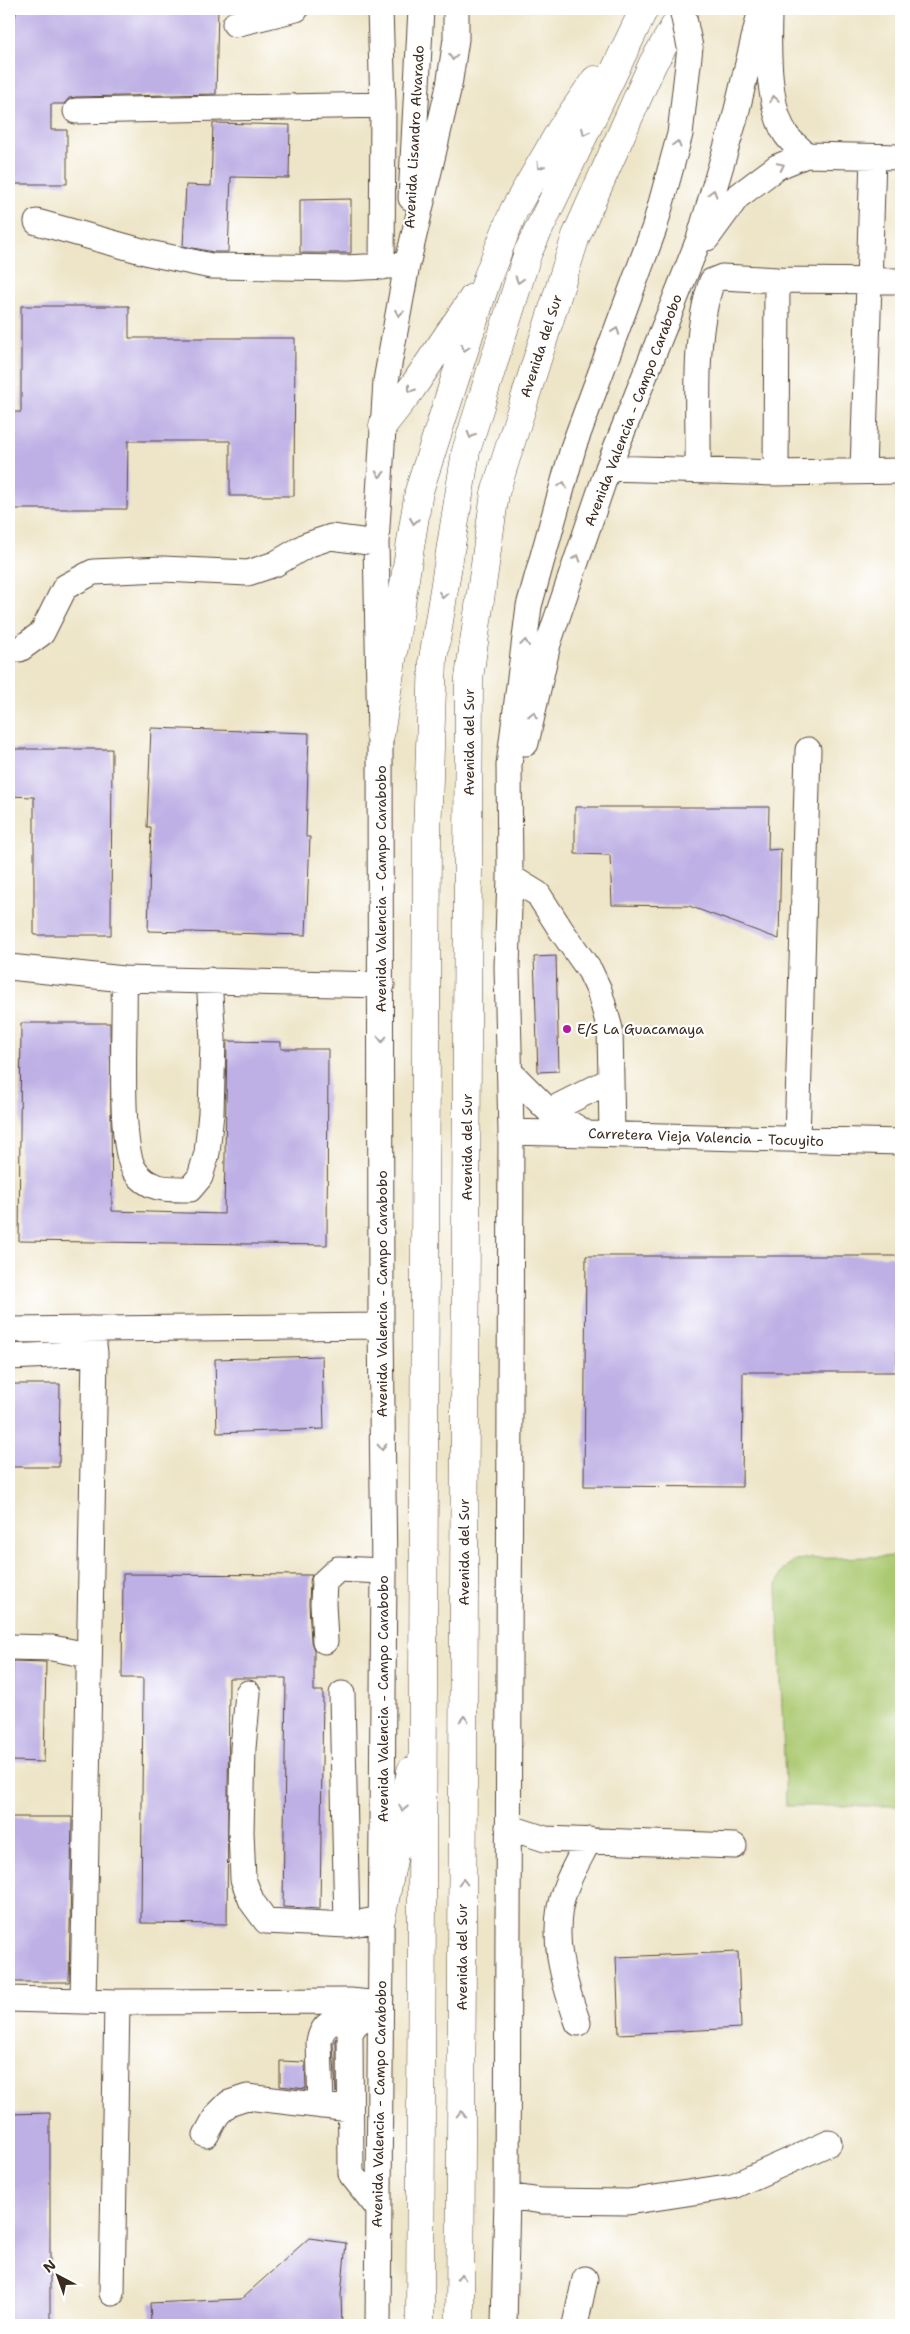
<svg xmlns="http://www.w3.org/2000/svg" width="910" height="2334" font-family="'Shantell Sans',sans-serif">
	<style>
		.green { fill: #abc971; stroke: #737a48 }
		.building { fill: #beb0e5 }
		.lines { fill: none; stroke-linecap: round; stroke-linejoin: round }
		.minor-casing { stroke: #564638; stroke-width: 27 }
		.highway-casing { stroke: #564638; stroke-width: 29 }
		.minor { stroke: #fff; stroke-width: 25 }
		.highway { stroke: #fff; stroke-width: 28 }
		.minor-bridge-casing { stroke: #564638; stroke-width: 27; stroke-linecap: butt }
		.minor-bridge { stroke: #fff; stroke-width: 25 }
		.oneway { stroke: #a79f9a }
		.poi-dot { fill: #b5179e; stroke: #fff; stroke-width: 2 }
		.labels { text-anchor: middle; stroke-width: 4.5; stroke-linejoin: round; paint-order: stroke }
		.street-label { font-size: 14px; fill: #3b2a1e; stroke: #fff }
		.poi-label { font-size: 14px; fill: #3b2a1e; stroke: #fff; text-anchor: start }
	</style>
	<rect width="100%" height="100%" fill="#fff"/>
	<filter id="ink" filterUnits="userSpaceOnUse"><feTurbulence type="fractalNoise" baseFrequency=".02" numOctaves="2"/><feDisplacementMap in="SourceGraphic" scale="10" xChannelSelector="R" yChannelSelector="G"/><feConvolveMatrix kernelMatrix="1 2 1 2 8 2 1 2 1" color-interpolation-filters="sRGB"/></filter>
	<filter id="wash" filterUnits="userSpaceOnUse"><feTurbulence type="fractalNoise" baseFrequency=".0096" numOctaves="4" result="noise"/><feDisplacementMap in="SourceGraphic" scale="20" xChannelSelector="R" yChannelSelector="G"/><feGaussianBlur stdDeviation="1.12" result="paint"/><feColorMatrix in="noise" values="0 0 0 0 0 0 0 0 0 0 0 0 0 0 0 0 0 1.4 0 .05"/><feComposite in="paint" operator="in"/></filter>
	<g filter="url(#wash)">
		<rect width="100%" height="100%" fill="#eee5c8"/>
		<path class="green" d="M901,1556v250h-115l-9,-220c4,-17 9,-23 26,-27z"/>
		<g id="blocks">
			<path class="building" d="M17,9h201l-2,85 -140,3 -7,1 -5,6h-13v26h16v54h-58v-141z
				M213,123l77,2 -1,53 -58,-1 -3,75h-15l-30,-6 3,-61 25,1z
				M351,199v54h-51v-53z
				M21,306h108v32h166l-1,158h-64v-55h-102l-1,68h-118v-97h12z
				M151,728l158,5 -3,104h4l-4,98 -158,-4 3,-104h-4z
				M9,749h103l-1,186h-77v-138l-25,-1z
				M575,807h194l-1,43 13,-1 -2,90 -90,-33 -77,-1 -2,-50 -35,-1z
				M556,956l3,115 -21,1 -4,-115z
				M21,1023h89l2,188 112,3 3,-173 54,1v7h47l-1,196 -308,-4z
				M586,1256h312l-1,116h-154l-1,115 -158,-1z
				M322,1356l2,73 -107,4 -2,-74z
				M9,1384h51l-1,83h-50z
				M123,1574l189,1 -2,6 -1,23 2,38 3,8v41h9l-3,218 -37,-2 3,-229h-57l-2,246 -86,-1 2,-245h-21z
				M13,1661l33,1 -2,100 -33,-1z
				M9,1817h63l-3,165h-60z
				M738,1952l3,76 -122,6 -3,-77z
				M336,2038v55l-3,-49z
				M280,2061l25,1 1,27 -26,-3z
				M50,2113v212h-41v-211z
				M309,2238l37,5 -5,52 1,30h-191l-1,-22 91,-4z"/>
		</g>
	</g>
	<g filter="url(#ink)">
		<use href="#blocks" fill-opacity="0" stroke="#564638" stroke-width="1"/>
		<g class="lines">
			<defs>
				<path id="minor" d="M380,9l3,96 -1,162
					M769,16c-1,31 -1,90 16,117 4,8 15,15 21,22
					M235,24l61,-15
					M76,111l307,-6
					M411,198l10,-189
					M37,222l112,31 62,13 134,2 62,-3
					M707,238l30,-41 40,-30 29,-12 95,2
					M608,468l168,5 125,-2
					M698,470c1,-60 -6,-132 14,-189l10,-4 55,3 124,1
					M863,471l10,-314
					M776,473l1,-193
					M9,649h11l22,-16 23,-46 28,-15 70,-3 85,4 27,-9 32,-19 24,-8 45,6
					M526,743l22,-99 60,-176 91,-229 36,-121 26,-109
					M510,877l28,17 23,36 29,41 9,19 11,39 2,104
					M9,967l115,12 258,6
					M124,979c2,37 -7,167 11,192 14,20 34,18 55,18l10,-12 7,-24 4,-40 2,-74 -4,-59
					M511,1073l38,38 35,21
					M549,1111l62,-31
					M511,1132l390,10
					M797,1140l11,-390
					M9,1330l372,-4
					M9,1357l86,-4
					M325,1641l-2,-38 1,-21 14,-13 46,2
					M9,1647l43,1 36,7
					M248,1693l-5,55 -2,84 2,47 9,23 14,19 81,4 34,-6
					M342,1694l5,231
					M508,1827l37,12 189,7
					M9,1999l108,3 233,-1 30,3
					M83,2001l12,-648 -3,-24
					M578,2023c-15,-43 -29,-90 -13,-134 6,-17 16,-33 24,-49
					M321,2106l-2,-64c5,-25 20,-21 41,-21
					M206,2135l11,-20 12,-12 18,-6 103,12
					M507,2196l35,5 86,1 105,-16 96,-43
					M378,2208l-27,-34 -1,-141 5,-8 25,-21
					M112,2293l5,-291
					M378,2325l6,-754 -3,-245 -1,-591 -4,-192 10,-162 21,-116 42,-179 7,-47v-30
					M504,2325l3,-129 4,-1064 -4,-165 3,-90 -1,-112 20,-159 45,-161 80,-216 26,-95 10,-87
					M575,2325l10,-46"/>
				<path id="highway" d="M383,425l29,-37 61,-90
					M380,735l39,-244 69,-215 26,-66 46,-79 35,-51
					M381,1919l30,-148
					M420,2325l7,-1489 6,-177 33,-208 62,-199 116,-243
					M460,2325l9,-1647 26,-185 81,-257 77,-173 32,-54"/>
			</defs>
			<use href="#minor" class="minor-casing"/>
			<use href="#highway" class="highway-casing"/>
			<use href="#minor" class="minor"/>
			<use href="#highway" class="highway"/>
			<defs>
				<path id="minor-bridge" d="M682,9l8,38"/>
			</defs>
			<use href="#minor-bridge" class="minor-bridge-casing"/>
			<use href="#minor-bridge" class="minor-bridge"/>
		</g>
		<defs><path id="oneway-chevron" d="M-2-3.5L2.5 0L-2 3.5" fill="none" stroke-width="1.6" stroke-linecap="round" stroke-linejoin="round" transform="scale(1.25)"/></defs>
		<g class="oneway">
			<use href="#oneway-chevron" transform="translate(453 57) rotate(98)"/>
			<use href="#oneway-chevron" transform="translate(774 99) rotate(-99)"/>
			<use href="#oneway-chevron" transform="translate(585 132) rotate(116)"/>
			<use href="#oneway-chevron" transform="translate(677 144) rotate(-75)"/>
			<use href="#oneway-chevron" transform="translate(540 166) rotate(121)"/>
			<use href="#oneway-chevron" transform="translate(781 166) rotate(-26)"/>
			<use href="#oneway-chevron" transform="translate(713 193) rotate(-74)"/>
			<use href="#oneway-chevron" transform="translate(519 280) rotate(107)"/>
			<use href="#oneway-chevron" transform="translate(399 313) rotate(100)"/>
			<use href="#oneway-chevron" transform="translate(616 331) rotate(-70)"/>
			<use href="#oneway-chevron" transform="translate(465 348) rotate(108)"/>
			<use href="#oneway-chevron" transform="translate(411 389) rotate(125)"/>
			<use href="#oneway-chevron" transform="translate(471 435) rotate(107)"/>
			<use href="#oneway-chevron" transform="translate(380 474) rotate(93)"/>
			<use href="#oneway-chevron" transform="translate(563 485) rotate(-75)"/>
			<use href="#oneway-chevron" transform="translate(414 521) rotate(99)"/>
			<use href="#oneway-chevron" transform="translate(577 558) rotate(-71)"/>
			<use href="#oneway-chevron" transform="translate(443 595) rotate(99)"/>
			<use href="#oneway-chevron" transform="translate(525 643) rotate(-83)"/>
			<use href="#oneway-chevron" transform="translate(533 715) rotate(-78)"/>
			<use href="#oneway-chevron" transform="translate(382 1039) rotate(90)"/>
			<use href="#oneway-chevron" transform="translate(382 1447) rotate(89)"/>
			<use href="#oneway-chevron" transform="translate(464 1719) rotate(-90)"/>
			<use href="#oneway-chevron" transform="translate(403 1808) rotate(101)"/>
			<use href="#oneway-chevron" transform="translate(463 1882) rotate(-90)"/>
			<use href="#oneway-chevron" transform="translate(461 2114) rotate(-90)"/>
			<use href="#oneway-chevron" transform="translate(461 2277) rotate(-90)"/>
		</g>
	</g>
	<circle class="poi-dot" cx="567" cy="1029" r="5"/>
	<g class="labels">
		<g class="street-label">
			<text transform="translate(414 137) rotate(-87)" y="5">Avenida Lisandro Alvarado</text>
			<text transform="translate(541 346) rotate(-72)" y="5">Avenida del Sur</text>
			<text transform="translate(633 410) rotate(-69)" y="5">Avenida Valencia - Campo Carabobo</text>
			<text transform="translate(469 742) rotate(-90)" y="5">Avenida del Sur</text>
			<text transform="translate(381 889) rotate(-90)" y="5">Avenida Valencia - Campo Carabobo</text>
			<text transform="translate(706 1137) rotate(2)" y="5">Carretera Vieja Valencia - Tocuyito</text>
			<text transform="translate(467 1147) rotate(-90)" y="5">Avenida del Sur</text>
			<text transform="translate(382 1294) rotate(-90)" y="5">Avenida Valencia - Campo Carabobo</text>
			<text transform="translate(464 1552) rotate(-90)" y="5">Avenida del Sur</text>
			<text transform="translate(383 1699) rotate(-90)" y="5">Avenida Valencia - Campo Carabobo</text>
			<text transform="translate(462 1957) rotate(-90)" y="5">Avenida del Sur</text>
			<text transform="translate(379 2104) rotate(-89)" y="5">Avenida Valencia - Campo Carabobo</text>
		</g>
		<g class="poi-label">
			<text x="577" y="1034">E/S La Guacamaya</text>
		</g>
	</g>
	<rect width="910" height="2334" fill="none" stroke="#fff" stroke-width="30"/>
	<g transform="translate(58 2276) rotate(319)" stroke="#ffffff" stroke-width="4" paint-order="stroke">
	<path d="M0-4L9 19L0 12L-9 19Z" fill="#3b2a1e"/>
	<text y="-8" font-size="14" font-weight="bold" text-anchor="middle" fill="#3b2a1e">N</text>
	</g>
</svg>
